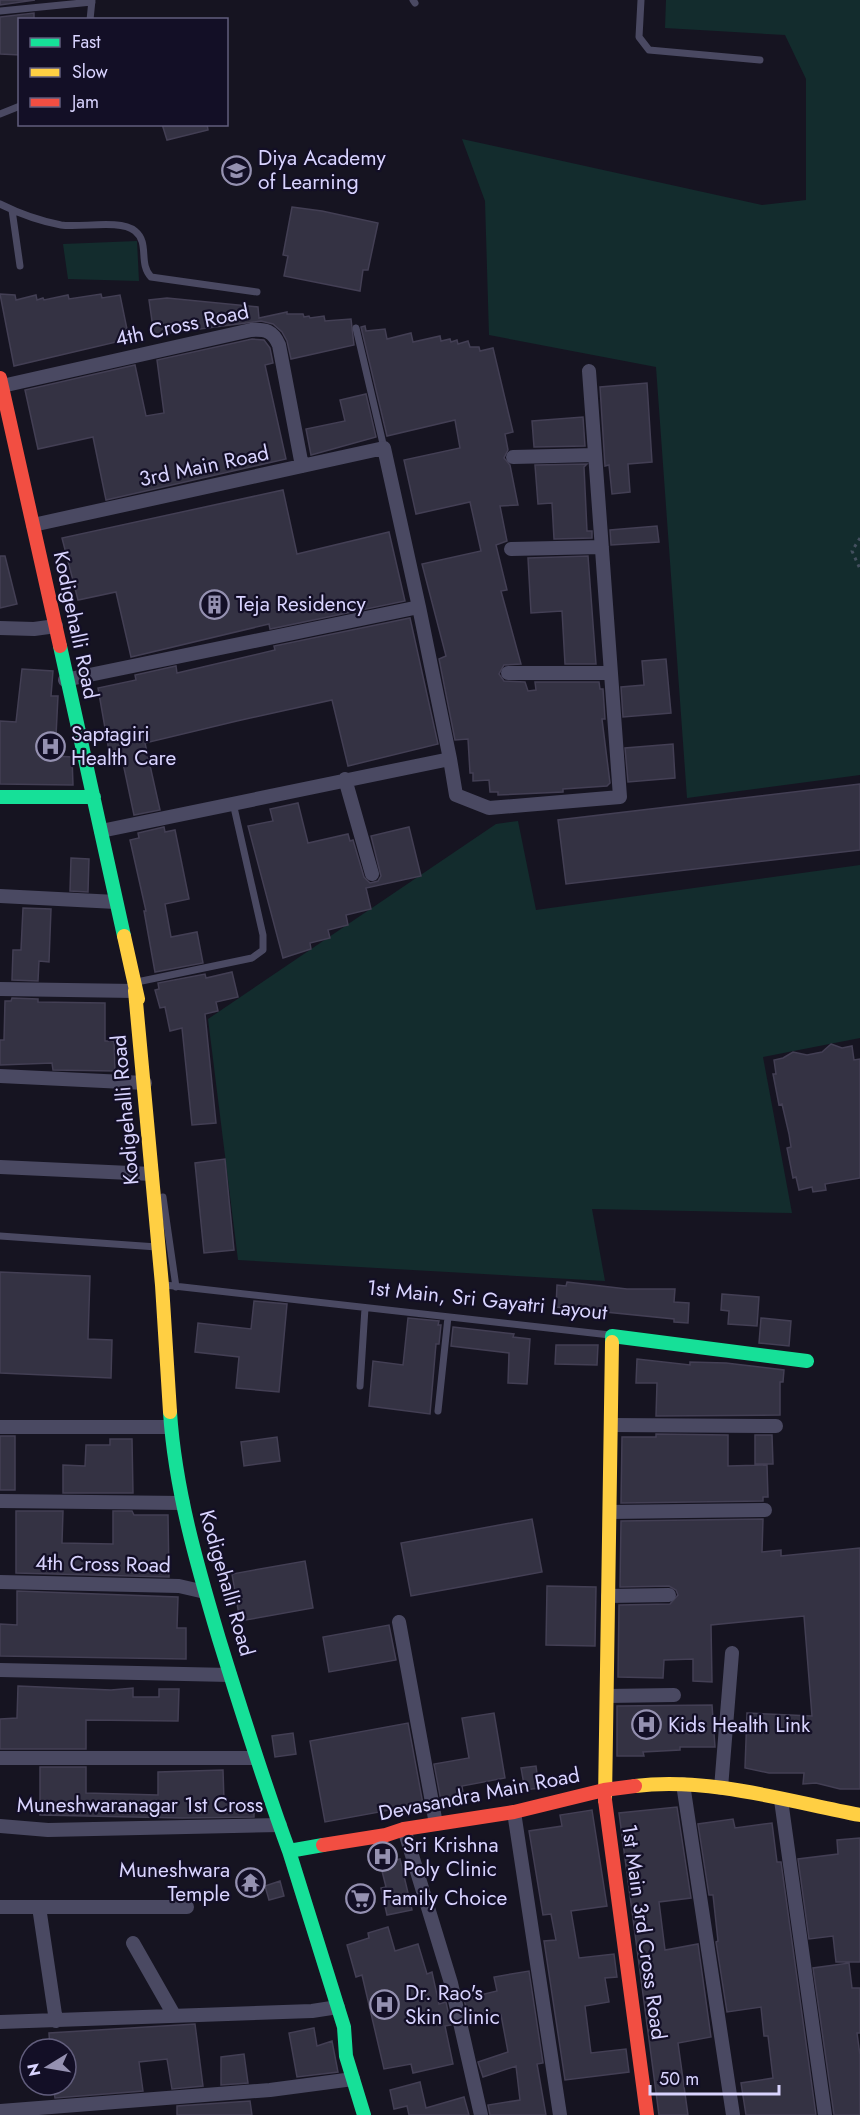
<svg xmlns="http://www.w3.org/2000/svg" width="860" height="2115" font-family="Jost,sans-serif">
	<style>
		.green { fill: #132c2d }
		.building { fill: #343243; stroke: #433f54; stroke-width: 1.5 }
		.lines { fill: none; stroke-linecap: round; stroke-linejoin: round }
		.path { stroke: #44505f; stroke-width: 3; stroke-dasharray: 3 4.5; stroke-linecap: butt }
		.lane { stroke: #4a4962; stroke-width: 7 }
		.street { stroke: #4a4962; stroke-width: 14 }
		.fast { stroke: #16e098; stroke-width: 14 }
		.slow { stroke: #ffcf43; stroke-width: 14 }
		.jam { stroke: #f24e42; stroke-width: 14 }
		.labels { text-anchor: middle; stroke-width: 4.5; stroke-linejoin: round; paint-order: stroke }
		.poi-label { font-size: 21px; fill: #d9d4ff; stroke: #130f26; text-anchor: start }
		.street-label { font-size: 21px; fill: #d9d4ff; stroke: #130f26 }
	</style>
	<rect width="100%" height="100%" fill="#161421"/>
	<path class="green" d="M666,0h194v775l-173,23 -31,-431 -167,-32 -4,-134 -23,-62 300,66 44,-5v-121l-21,-44 -120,-7z
		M137,241l2,40 -71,-2 -5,-35z
		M518,821l18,89 324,-45v173l-97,19 29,156 -200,-4 13,72 -367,-21 -30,-241 288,-195z"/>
	<path class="building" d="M0,0h35l-35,5z
		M34,13v7h-14v35l-20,-1v-37z
		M162,124h45l1,6 -41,10z
		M292,207l30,4 56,12 -10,47h-5l-3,21 -76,-15 4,-20 -5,-1z
		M0,294l15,1 1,5 20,-5 1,5 6,-2 1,2 24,-5 1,4 32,-5 1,4 18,-3 9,44 -115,27z
		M167,298l91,9 1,11 28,-6v2h16l1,3 5,-1 1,2 14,-2 1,5 26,-2 3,26 -63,14 -4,-18 -5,-9 -9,-8 -12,-3 -107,14 -5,-35z
		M365,326l1,5 19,-2 2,10 24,-6 2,9 27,-6 1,5 9,-2 1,3 6,-2 1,4 10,-3 2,6h9l1,4 13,-3 20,84 -8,2 3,16 -4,8 6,7 8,40 -18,1 7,35 -11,4 11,45 -6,1 20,73 -17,1 -5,9 5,7 21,1 3,9 8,-1 -1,-8h64l1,7h3l2,30h-3l8,64 -3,3 -44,3v3l-65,3v-3h-8l-1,-12 -16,1v-8h-3l-2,-34 -13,1 -16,-81 7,-3 -24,-92 59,-13 -11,-49 -54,12 -12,-54 56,-12 -5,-28 -68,16 -26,-109z
		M252,339l12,1 6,8 3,15 -8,2 21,94 -180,41 -13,-63 -55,12 -13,-59 110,-25 11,51 18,-3 -7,-53z
		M647,383l5,79 -24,2 2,28 -18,2 -3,-29 -4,1 -5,-79z
		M366,394l10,43 -65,18 -5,-26 39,-8 -5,-21z
		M583,417l2,29 -51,1 -2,-26z
		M587,464l-3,3 3,64h5v7l-38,1 -2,-36 -14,1 -3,-39z
		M283,490l14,64 92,-22 16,69 -135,28 -1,-5 -138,33 -15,-65 -38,8 -16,-62z
		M657,526l2,16 -48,3 -1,-15z
		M0,556h5l12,48 -17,4z
		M588,556l8,108h-31l-3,-53 -31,2 -3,-55z
		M410,618l28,126 -90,22 -16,-66 -95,21 -92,22 15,67 -26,5 -14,-66 -11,2 -11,-63 38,-8 -1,-5 41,-9 1,7 98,-23 -1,-4z
		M666,659l5,54 -48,4 -2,-30 23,-2 -2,-24z
		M22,669l31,2 -2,25h7l-3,60 17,1 1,28 -73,-1v-63l16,1z
		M673,744l2,34 -47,4 -3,-34z
		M860,784v66l-294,34 -8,-64z
		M298,803l10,40 40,-9 2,7 3,-1 11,37 6,6 8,-2 3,-5 -10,-40 38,-9 12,49 -55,12 5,21 -25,6 2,10 -20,5 2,8 -20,5 1,6 -28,9 -35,-132 25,-5 -3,-12z
		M164,827l1,5 10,-2 14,69 -24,5 6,33 26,-5 6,31 -48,9 -11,-61h2l-16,-71 9,-2 -1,-5z
		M71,858l18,1 -1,33 -18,-1z
		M23,908l28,1 -2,53 -10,-1 -1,20 -26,-1 1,-30h8z
		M232,972l6,25 -22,5 2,9 -13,3 11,109 -24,2 -10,-97 -12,3 -5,-24 -5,1 -5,-18 4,-1 -1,-6 47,-9 1,4z
		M12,998l26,1v3l67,1v38h9l1,30 -62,-1 -1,-7 -52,2v-25h4l1,-39h6z
		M831,1044l11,4 10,-2 2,14 6,-1v119l-35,6 1,6 -13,2 -1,-5 -13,3 -3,-13 -3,1 -6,-30 4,-1 -2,-13 -7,-30 -3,1 -6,-31h3l-2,-14 9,-2 10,-6 14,3 15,-3z
		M225,1159l9,91 -30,3 -9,-90z
		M0,1272l90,4 -2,63 24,1 -1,38 -111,-5z
		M567,1282l60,7h48l-1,13 15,1 -1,20 -14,-1v-3l-118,-12 1,-22 9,1z
		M722,1294l37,3 -2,29 -29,-2 1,-13 -8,-1z
		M254,1301l33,3 -8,88 -43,-4 3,-31 -44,-5 3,-29 53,6z
		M408,1318l31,3 -1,4h3l-2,19h-3l-6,70 -61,-8 4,-45 30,4z
		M761,1318l30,3 -2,25 -30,-3z
		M453,1327l61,7 -1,3 17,2 -3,45 -19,-1 1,-30 -58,-7z
		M556,1345h42l-1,20 -42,-1z
		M637,1359l53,6v-3l36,1 58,7 -1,12h-3v33l-124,1 1,-33h-21z
		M656,1434l72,1v31l39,-1 1,32h-5v4l-142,2 1,-66h34z
		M755,1435h17l1,29h-18z
		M0,1436h15v54h-15z
		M277,1437l3,24 -36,5 -3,-24z
		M110,1439h22l1,54h-70v-28l22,1 1,-21h24z
		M16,1511h47l-1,32 51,1v-33h19l2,4h34l1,62 -153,-4z
		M532,1519l10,53 -131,24 -10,-53z
		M763,1519l-1,33 19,-2v6l79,-8v241h-20l-24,-6 -13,1 1,-11h-35l-24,-5 2,-55 65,3 -8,-100 -93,9 1,57 -19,-1v-22l-29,1 -1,18 -45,-1 1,-72 51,-1 8,-9 -2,-5 -7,-4 -49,1 1,-66z
		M305,1561l8,47 -73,13 -8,-47z
		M547,1586l49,1 -1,59 -49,-1z
		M17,1591l161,6 -1,31h9v31l-186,-3v-32l17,1z
		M389,1625l7,35 -67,12 -6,-35z
		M18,1686l93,4 22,-2v9h26v-8h20l-1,32 -92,-1v29h-86v-30l17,-1z
		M712,1705l3,42h-35v3l-37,2 1,4h-27v-50z
		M494,1713l11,65 -43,8 2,14 -18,3 -1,-3 -4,1 -7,-37 35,-6 -7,-40z
		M408,1723l15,81 -98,18 -15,-81z
		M293,1733l3,21 -21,3 -3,-21z
		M536,1766l3,22 -14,2 -4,-22z
		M40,1767h46v26l72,2v-23l65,-2 1,31 30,1v15l-72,1 -142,-3z
		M677,1807l14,91 -32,4 6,48 33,-6 13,93 -33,6 10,72h-29l-40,-302z
		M592,1810l15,96 -36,5 8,47 35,-4 3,23 -12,1 4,24 -24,4 6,47 35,-4 3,23 -64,8 -21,-139 12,-1 -5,-26 -8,1 -14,-84 33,-5 -2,-11z
		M733,1819l2,9 37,-5 5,39h4l35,253h-70l-5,-32 32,-5 -5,-42h-4l-3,-29 -34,5 -11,-70 2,-1 -5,-46h-4l-11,-71z
		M860,1838v124h-24l-3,-26 -24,3 -11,-80 40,-5 -1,-14z
		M400,1859l12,51 -25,5 -6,-27 5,-1 -6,-24z
		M280,1881l4,15 -15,4 -4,-14z
		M388,1927l7,24 23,-7 9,30 5,-2 7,32 7,-2 5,23 -6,1 8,38 -40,9 -2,-9 -27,5 -22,-94 -6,2 -9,-32 22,-7 -1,-5z
		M849,1963l3,25h8v45h-3l3,22v60h-26l-21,-147z
		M529,1971l14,92 -6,1 9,51h-56l-2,-10 32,-5 -4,-34 -33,11 -5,-15 30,-10 -7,-37 -32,6 -5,-22 33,-8 -3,-14z
		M195,2024l8,62 -31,3 -5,-30 -28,3 4,29 -88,7 -2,-13h13v-36h-16l-1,-16z
		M314,2028l3,18 15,-5 6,31 -41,5 -8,-44z
		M244,2054l4,29 -27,2v-28z
		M420,2082l6,26 38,-11 5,18h-60l-2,-9 -13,3 -4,-19z
		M250,2101l2,14h-75v-9z"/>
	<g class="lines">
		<path class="path" d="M860,538l-8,13 8,18"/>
		<path class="lane" d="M413,0l2,3
			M641,0l-2,37 10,13 111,10
			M0,11l92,-9
			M90,20l2,-20
			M0,114l20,-8
			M0,204c20,10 40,17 61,21 19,3 59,-6 74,6 15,12 3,32 16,46l106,15
			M12,210l8,56
			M356,328l28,120
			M137,982l115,-24 11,-8v-15l-30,-132
			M163,1197l13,90
			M0,1236l157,11
			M165,1285l445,50
			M360,1386l5,-78
			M438,1411l10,-94"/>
		<path class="street" d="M2,386l249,-56c15,-1 22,1 28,15l23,121
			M513,457l82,-2
			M33,525l351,-77 35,159 -354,73
			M511,549l91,-2
			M0,628l34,1 22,-3
			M508,673h103
			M450,759l6,36 33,13 131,-11 -31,-426
			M345,779l27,95
			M101,831l349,-72 -31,-152
			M0,896l116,6
			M0,989l135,2
			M0,1076l145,7
			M0,1167l152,7
			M611,1425l165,1
			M0,1427h171
			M0,1501l183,2
			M610,1512l155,-2
			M0,1582l179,4 26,6
			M608,1596l61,-1
			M399,1622l37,202
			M0,1670l230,5
			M607,1696l67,-1
			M0,1758h255
			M683,1784l50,331
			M721,1788l11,-135
			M781,1800l44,315
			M514,1812l46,303
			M0,1826l48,4 232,-5
			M404,1829l47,154 30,132
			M0,1907h187
			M39,1907l17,114
			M133,1943l41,72
			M0,2022l312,-11 26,-4
			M0,2111l270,-21 83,-11"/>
		<path class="fast" d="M60,646l64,290
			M0,797h94
			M612,1342v-6l195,25
			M170,1412c5,77 27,153 49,227 22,71 44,142 70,212
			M323,1845l-34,6 55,176 2,29 18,59"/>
		<path class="slow" d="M124,936l14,63 -3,-8 27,294 8,127
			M635,1786c75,-9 152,15 225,29
			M605,1800l7,-458"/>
		<path class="jam" d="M0,378l60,268
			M605,1800l42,315
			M323,1845l63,-10 18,-6 110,-17 90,-22 31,-4"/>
	</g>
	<defs>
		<symbol id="school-ring" viewBox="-11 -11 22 22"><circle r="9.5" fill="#130f26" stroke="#9591b1" stroke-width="1.5"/><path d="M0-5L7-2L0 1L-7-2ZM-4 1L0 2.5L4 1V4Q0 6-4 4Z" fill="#9591b1"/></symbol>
		<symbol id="building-ring" viewBox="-11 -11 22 22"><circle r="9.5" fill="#130f26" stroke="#9591b1" stroke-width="1.5"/><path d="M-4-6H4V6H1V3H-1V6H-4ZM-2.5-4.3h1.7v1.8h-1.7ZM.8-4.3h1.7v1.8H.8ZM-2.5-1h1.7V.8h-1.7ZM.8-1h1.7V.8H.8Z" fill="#9591b1"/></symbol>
		<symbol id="hospital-ring" viewBox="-11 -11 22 22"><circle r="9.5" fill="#130f26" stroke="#9591b1" stroke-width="1.5"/><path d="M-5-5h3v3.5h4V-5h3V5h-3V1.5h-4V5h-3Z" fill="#9591b1"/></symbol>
		<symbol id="temple-ring" viewBox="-11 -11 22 22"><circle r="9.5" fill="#130f26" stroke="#9591b1" stroke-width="1.5"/><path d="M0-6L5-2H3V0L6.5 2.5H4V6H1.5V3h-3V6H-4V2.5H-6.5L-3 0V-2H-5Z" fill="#9591b1"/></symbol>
		<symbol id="supermarket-ring" viewBox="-11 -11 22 22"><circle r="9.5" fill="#130f26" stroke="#9591b1" stroke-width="1.5"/><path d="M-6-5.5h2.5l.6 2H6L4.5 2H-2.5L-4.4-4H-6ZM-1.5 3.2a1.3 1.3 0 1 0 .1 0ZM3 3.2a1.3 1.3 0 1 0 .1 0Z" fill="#9591b1"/></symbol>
	</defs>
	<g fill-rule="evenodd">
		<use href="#school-ring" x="220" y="154" width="33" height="33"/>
		<use href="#building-ring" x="198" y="588" width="33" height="33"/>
		<use href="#hospital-ring" x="34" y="730" width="33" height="33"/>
		<use href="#hospital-ring" x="630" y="1708" width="33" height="33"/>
		<use href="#hospital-ring" x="366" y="1840" width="33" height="33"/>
		<use href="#temple-ring" x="234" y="1866" width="33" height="33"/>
		<use href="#supermarket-ring" x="344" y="1882" width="33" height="33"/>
		<use href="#hospital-ring" x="368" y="1988" width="33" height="33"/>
	</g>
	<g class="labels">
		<g class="poi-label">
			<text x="258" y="165">Diya Academy<tspan x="258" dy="24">of Learning</tspan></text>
			<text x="236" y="611">Teja Residency</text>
			<text x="71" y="741">Saptagiri<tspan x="71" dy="24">Health Care</tspan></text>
			<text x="668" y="1732">Kids Health Link</text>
			<text x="403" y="1852">Sri Krishna<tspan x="403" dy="24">Poly Clinic</tspan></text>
			<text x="230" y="1877" text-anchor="end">Muneshwara<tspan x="230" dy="24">Temple</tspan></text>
			<text x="382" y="1905">Family Choice</text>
			<text x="405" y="2000">Dr. Rao's<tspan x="405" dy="24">Skin Clinic</tspan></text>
		</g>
		<g class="street-label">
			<text transform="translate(182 325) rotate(-12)" y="7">4th Cross Road</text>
			<text transform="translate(204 466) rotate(-12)" y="7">3rd Main Road</text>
			<text transform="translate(76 625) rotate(78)" y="7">Kodigehalli Road</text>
			<text transform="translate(125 1110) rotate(-95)" y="7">Kodigehalli Road</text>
			<text transform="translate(487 1300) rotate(6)" y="7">1st Main, Sri Gayatri Layout</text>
			<text transform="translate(103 1564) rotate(1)" y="7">4th Cross Road</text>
			<text transform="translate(227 1583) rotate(74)" y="7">Kodigehalli Road</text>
			<text transform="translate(479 1794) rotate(-11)" y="7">Devasandra Main Road</text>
			<text x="140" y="1812">Muneshwaranagar 1st Cross</text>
			<text transform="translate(644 1932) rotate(82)" y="7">1st Main 3rd Cross Road</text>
		</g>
	</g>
	<rect x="18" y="18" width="210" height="108" fill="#130f26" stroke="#625e7d" stroke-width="1.5"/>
	<rect x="30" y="38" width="30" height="9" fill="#16e098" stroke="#625e7d" stroke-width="1.5"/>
	<text x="72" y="48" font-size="18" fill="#d9d4ff">Fast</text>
	<rect x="30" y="68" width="30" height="9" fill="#ffcf43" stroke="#625e7d" stroke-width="1.5"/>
	<text x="72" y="78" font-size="18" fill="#d9d4ff">Slow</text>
	<rect x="30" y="98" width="30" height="9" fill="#f24e42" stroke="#625e7d" stroke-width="1.5"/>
	<text x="72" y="108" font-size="18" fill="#d9d4ff">Jam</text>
	<g transform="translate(48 2067) rotate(259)"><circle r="28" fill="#130f26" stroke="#625e7d" stroke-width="1.5"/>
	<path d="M0-4.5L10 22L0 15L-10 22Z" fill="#9591b1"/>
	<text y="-9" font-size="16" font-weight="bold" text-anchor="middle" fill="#d9d4ff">N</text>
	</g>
	<path d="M650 2085v9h129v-9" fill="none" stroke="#d9d4ff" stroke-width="3"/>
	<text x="659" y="2085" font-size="18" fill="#d9d4ff" stroke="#130f26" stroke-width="4.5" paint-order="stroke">50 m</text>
</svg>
